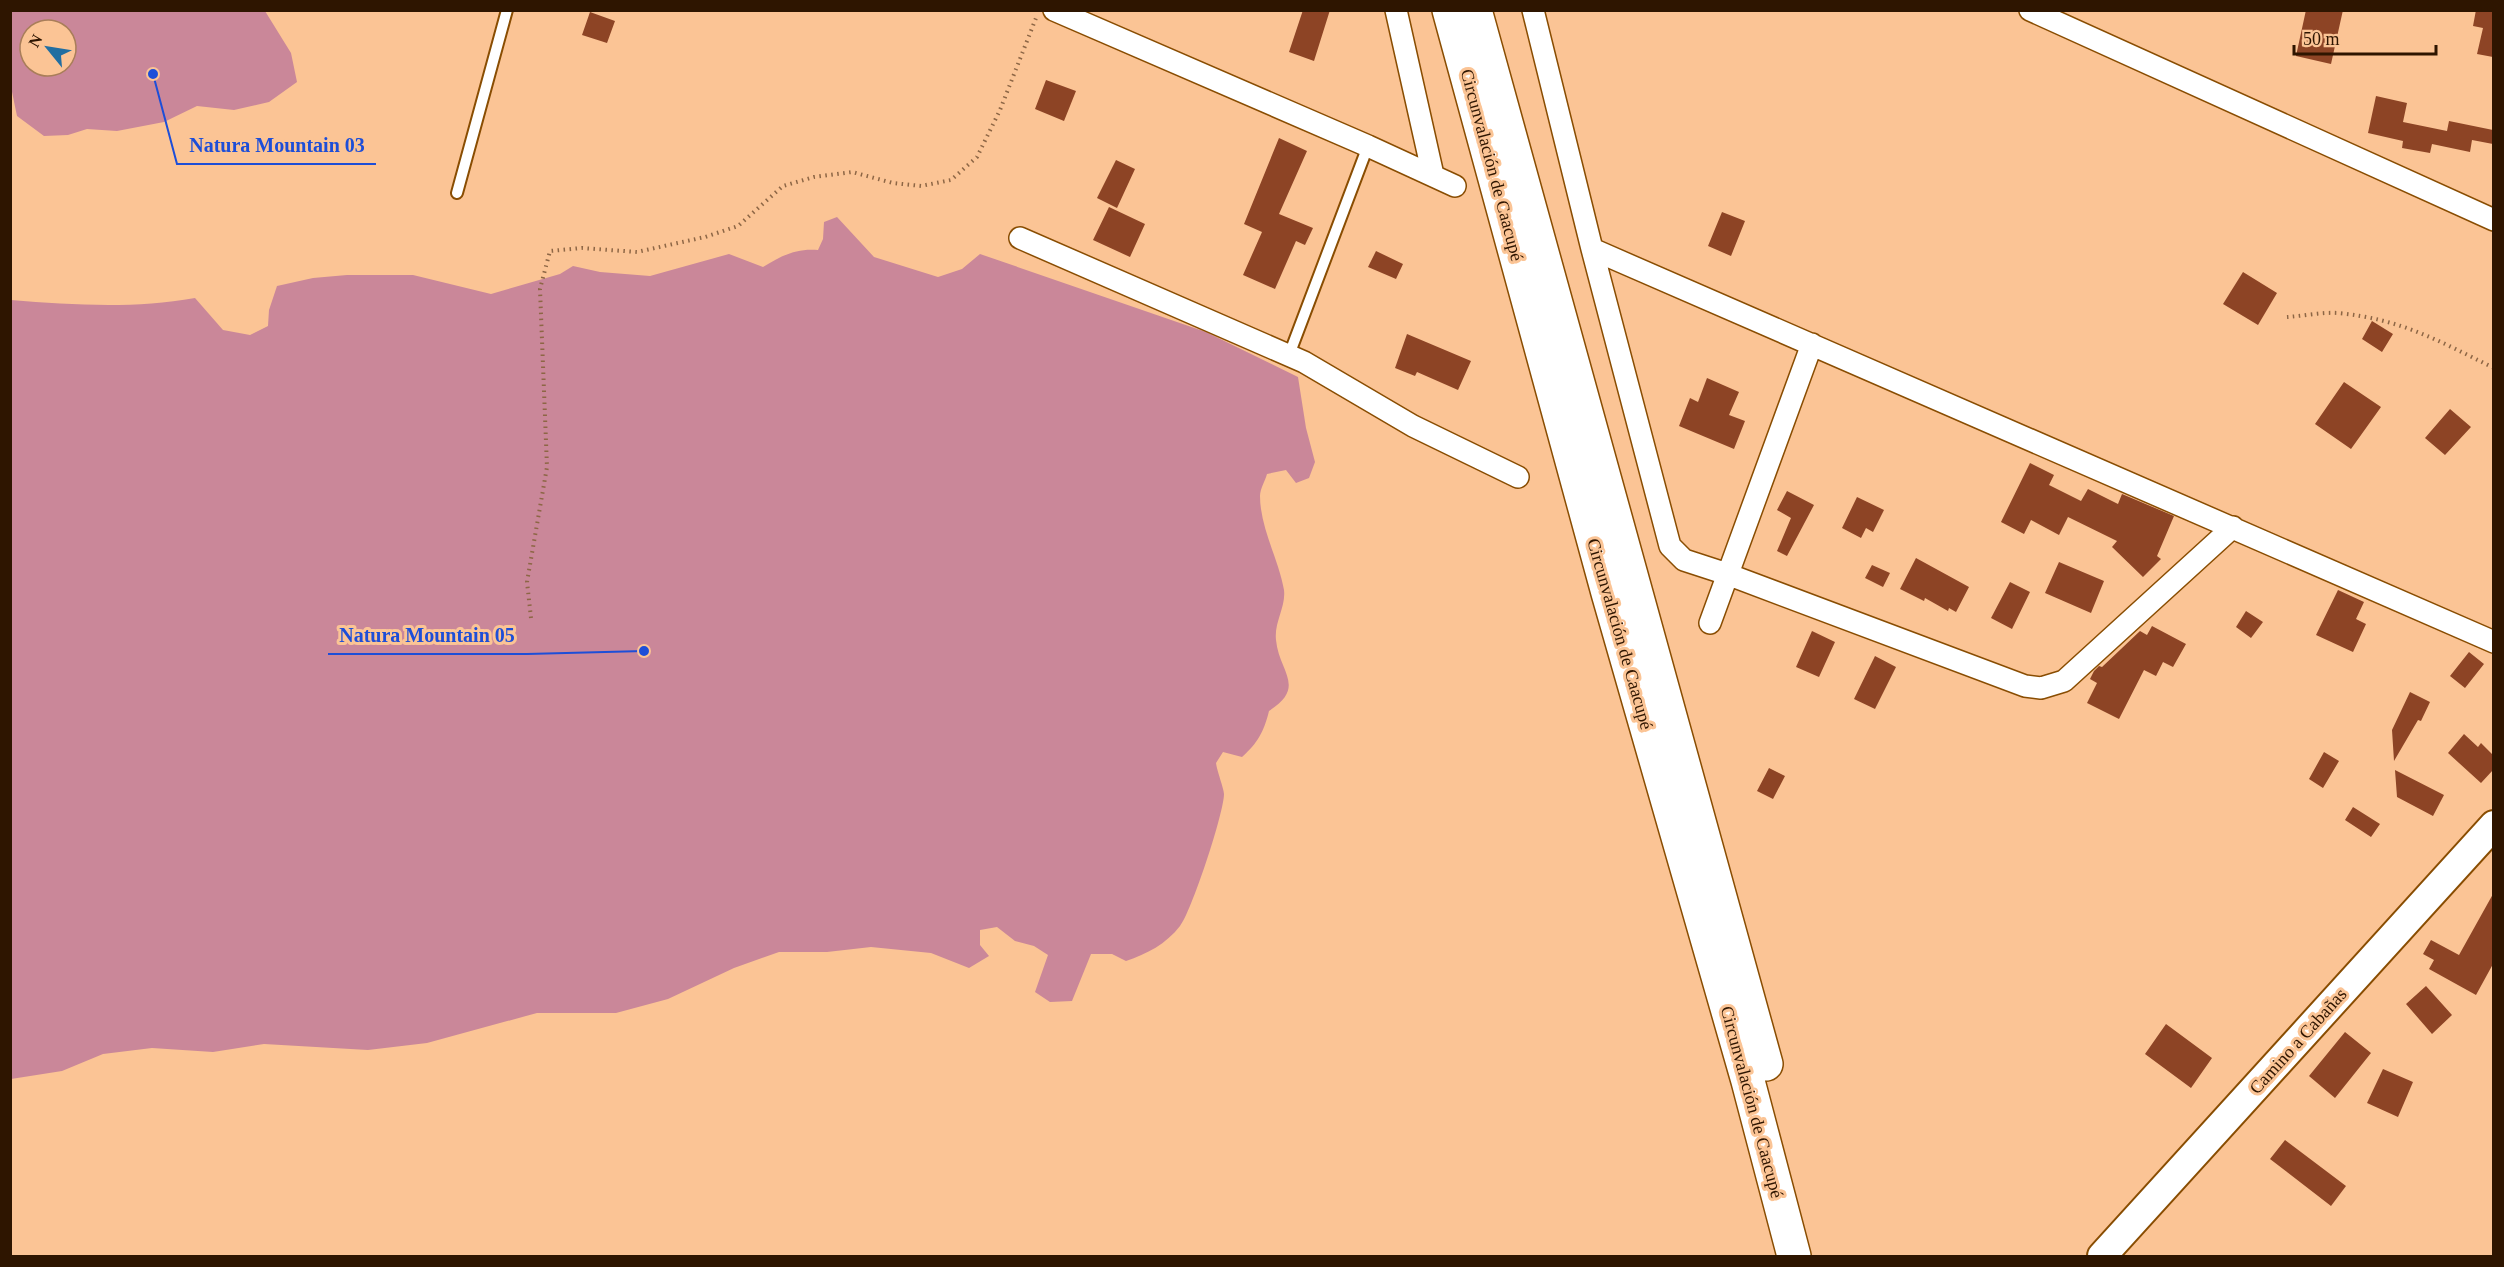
<svg xmlns="http://www.w3.org/2000/svg" width="2504" height="1267" font-family="Georgia,serif">
	<style>
		.forest { fill: #ca8799; fill-rule: evenodd }
		.building { fill: #8d4425 }
		.lines { fill: none; stroke-linecap: round; stroke-linejoin: round }
		.lane-casing { stroke: #894d02; stroke-width: 14 }
		.street-casing { stroke: #894d02; stroke-width: 24 }
		.secondary-casing { stroke: #894d02; stroke-width: 32 }
		.highway-casing { stroke: #894d02; stroke-width: 36 }
		.path { stroke: #8d6645; stroke-width: 4; stroke-dasharray: 1.5 4.5; stroke-linecap: butt }
		.lane { stroke: #fff; stroke-width: 10 }
		.street { stroke: #fff; stroke-width: 21 }
		.secondary { stroke: #fff; stroke-width: 28 }
		.highway { stroke: #fff; stroke-width: 33 }
		.labels { text-anchor: middle; stroke-width: 6; stroke-linejoin: round; paint-order: stroke }
		.street-label { font-size: 18px; fill: #2e1500; stroke: #fbc495 }
		.leader { fill: none; stroke: #1d4ed8; stroke-width: 2 }
		.callout-dot { fill: #1d4ed8; stroke: #fbc495; stroke-width: 2 }
		.callout-label { font-size: 20px; text-anchor: middle; font-weight: bold; fill: #1d4ed8; stroke: #fbc495; stroke-width: 6; stroke-linejoin: round; paint-order: stroke }
	</style>
	<rect width="100%" height="100%" fill="#fbc495"/>
	<path class="forest" d="M10,11h255l26,42 6,29 -28,20 -35,8 -37,-4 -33,16 -47,9 -30,-2 -19,6 -24,1 -27,-20 -6,-29zM30,30h36v36h-36z
		M837,217l37,40 64,20 24,-8 18,-15 226,78 92,45 8,51 9,34 -6,16 -13,5 -10,-13 -19,4c-2,7 -7,15 -7,22 0,32 19,64 24,94 2,17 -10,32 -8,50 3,32 31,47 -7,71 -5,20 -11,32 -27,46l-19,-5 -7,11c1,8 8,26 8,31 0,19 -33,119 -44,132 -14,18 -33,28 -54,35l-14,-7h-21l-19,47 -22,1 -15,-10 13,-37 -14,-9 -19,-5 -18,-14 -17,3v15l9,11 -20,12 -38,-15 -60,-6 -44,5h-48l-45,16 -66,31 -52,14h-79l-110,30 -59,7 -104,-6 -51,8 -61,-4 -49,6 -41,17 -51,8v-779c62,5 122,9 184,-2l28,32 27,5 18,-9 1,-16 8,-24 36,-8 34,-3h66l78,19 69,-20 13,-8 27,6 50,4 79,-22 34,13c18,-11 33,-19 55,-17l5,-11 1,-17z"/>
	<path class="building" d="M1303,10h27l-16,51 -25,-9z
		M2306,10h37l-12,54 -35,-8z
		M2476,10h17v47l-16,-3 6,-26 -10,-2z
		M590,12l25,9 -8,22 -25,-8z
		M1046,80l30,11 -12,30 -29,-12z
		M2376,96l31,7 -4,19 44,9 2,-10 44,9v14l-21,-4 -2,12 -38,-8 -2,9 -28,-5 1,-7 -35,-8z
		M1279,138l28,13 -28,63 34,14 -8,17 -9,-4 -21,48 -32,-14 19,-43 -18,-8z
		M1116,160l19,9 -18,39 -20,-10z
		M1109,207l36,17 -15,33 -37,-17z
		M1722,212l23,9 -14,35 -23,-10z
		M1376,251l27,13 -7,15 -28,-12z
		M2243,272l34,21 -19,32 -35,-21z
		M2372,321l21,13 -11,18 -20,-13z
		M1407,334l64,27 -13,29 -41,-18 -2,4 -20,-8z
		M1707,378l32,14 -10,23 16,6 -11,28 -55,-23 11,-28 8,4z
		M2344,382l37,25 -30,42 -36,-25z
		M2450,409l21,18 -26,28 -20,-17z
		M2030,463l24,12 -5,10 32,16 7,-12 30,15 4,-10 52,22 -17,40 4,3 -18,18 -31,-30 5,-6 -49,-24 -9,18 -28,-15 -7,14 -23,-12z
		M1787,491l27,14 -27,51 -10,-5 14,-33 -14,-8z
		M1857,497l27,13 -11,22 -7,-4 -5,10 -19,-10z
		M1916,558l53,29 -13,25 -7,-4 -1,3 -23,-13 -1,3 -24,-12z
		M2059,562l45,19 -13,32 -46,-20z
		M1872,565l18,8 -7,14 -18,-9z
		M2010,582l20,10 -18,37 -21,-11z
		M2338,590l26,12 -8,17 10,5 -13,28 -37,-17z
		M2246,611l17,11 -12,16 -15,-11z
		M2152,626l34,18 -13,23 -10,-5 -7,14 -12,-6 -25,49 -32,-16 10,-20 -7,-4 4,-8 5,-5 3,1 38,-36 7,4z
		M1812,631l23,11 -16,35 -23,-10z
		M2469,652l15,12 -19,24 -15,-12z
		M1875,656l21,11 -21,42 -21,-10z
		M2410,692l20,10 -9,19 -3,-1 -24,41 -2,-31z
		M2464,734l14,13 3,-4 12,12v15l-12,13 -33,-30z
		M2324,752l15,9 -16,27 -14,-9z
		M1769,768l16,8 -12,23 -16,-8z
		M2395,770l49,25 -11,21 -36,-19z
		M2353,807l27,17 -9,13 -26,-17z
		M2493,894v70l-17,31 -47,-26 5,-9 -11,-6 8,-14 28,15z
		M2426,986l26,29 -20,19 -26,-30z
		M2166,1024l46,34 -21,30 -46,-34z
		M2345,1032l26,21 -36,45 -26,-22z
		M2383,1069l30,13 -15,35 -31,-14z
		M2285,1140l61,46 -15,20 -61,-47z"/>
	<g class="lines">
		<defs>
			<path id="lane" d="M457,193l50,-183
				M1289,355l79,-209"/>
			<path id="street" d="M1054,10l314,136 87,40
				M1396,10l37,165
				M1533,10l59,239 78,297 14,14 43,14 298,112 16,2 23,-7 169,-154
				M2030,10l464,210
				M1020,238l284,124 109,64 105,51
				M1592,249l902,393
				M1710,623l102,-279"/>
			<path id="secondary" d="M2102,1256l392,-431"/>
			<path id="highway" d="M1449,10l159,583 140,488 46,175
				M1475,10l291,1054"/>
		</defs>
		<use href="#lane" class="lane-casing"/>
		<use href="#street" class="street-casing"/>
		<use href="#secondary" class="secondary-casing"/>
		<use href="#highway" class="highway-casing"/>
		<path class="path" d="M2287,317c16,-1 34,-5 51,-4 63,6 101,28 156,55
			M531,618l-4,-36 20,-115 -7,-178 10,-38 32,-3 55,4 68,-15 33,-11 45,-40 31,-9 38,-5 41,11 28,3 30,-6 26,-23 23,-47 36,-92"/>
		<use href="#lane" class="lane"/>
		<use href="#street" class="street"/>
		<use href="#secondary" class="secondary"/>
		<use href="#highway" class="highway"/>
	</g>
	<g class="labels">
		<g class="street-label">
			<text transform="translate(1492 165) rotate(75)" y="6">Circunvalación de Caacupé</text>
			<text transform="translate(1620 634) rotate(74)" y="6">Circunvalación de Caacupé</text>
			<text transform="translate(2298 1041) rotate(-48)" y="6">Camino a Cabañas</text>
			<text transform="translate(1752 1102) rotate(75)" y="6">Circunvalación de Caacupé</text>
		</g>
	</g>
	<path class="leader" d="M153 74L177 164H376M644 651L527 654H328"/>
	<g class="callout-dot">
		<circle cx="153" cy="74" r="6"/>
		<circle cx="644" cy="651" r="6"/>
	</g>
	<g class="callout-label">
		<text x="277" y="152">Natura Mountain 03</text>
		<text x="427" y="642">Natura Mountain 05</text>
	</g>
	<rect width="2504" height="1267" fill="none" stroke="#2e1500" stroke-width="24"/>
	<g transform="translate(48 48) rotate(300)"><circle r="28" fill="#fbc495" stroke="#a97e59" stroke-width="1.5"/>
	<path d="M0-4.5L10 22L0 15L-10 22Z" fill="#216ea1"/>
	<text y="-9" font-size="16" font-weight="bold" text-anchor="middle" fill="#2e1500">N</text>
	</g>
	<path d="M2294 45v9h142v-9" fill="none" stroke="#2e1500" stroke-width="3"/>
	<text x="2303" y="45" font-size="18" fill="#2e1500" stroke="#fbc495" stroke-width="4.5" paint-order="stroke">50 m</text>
</svg>
